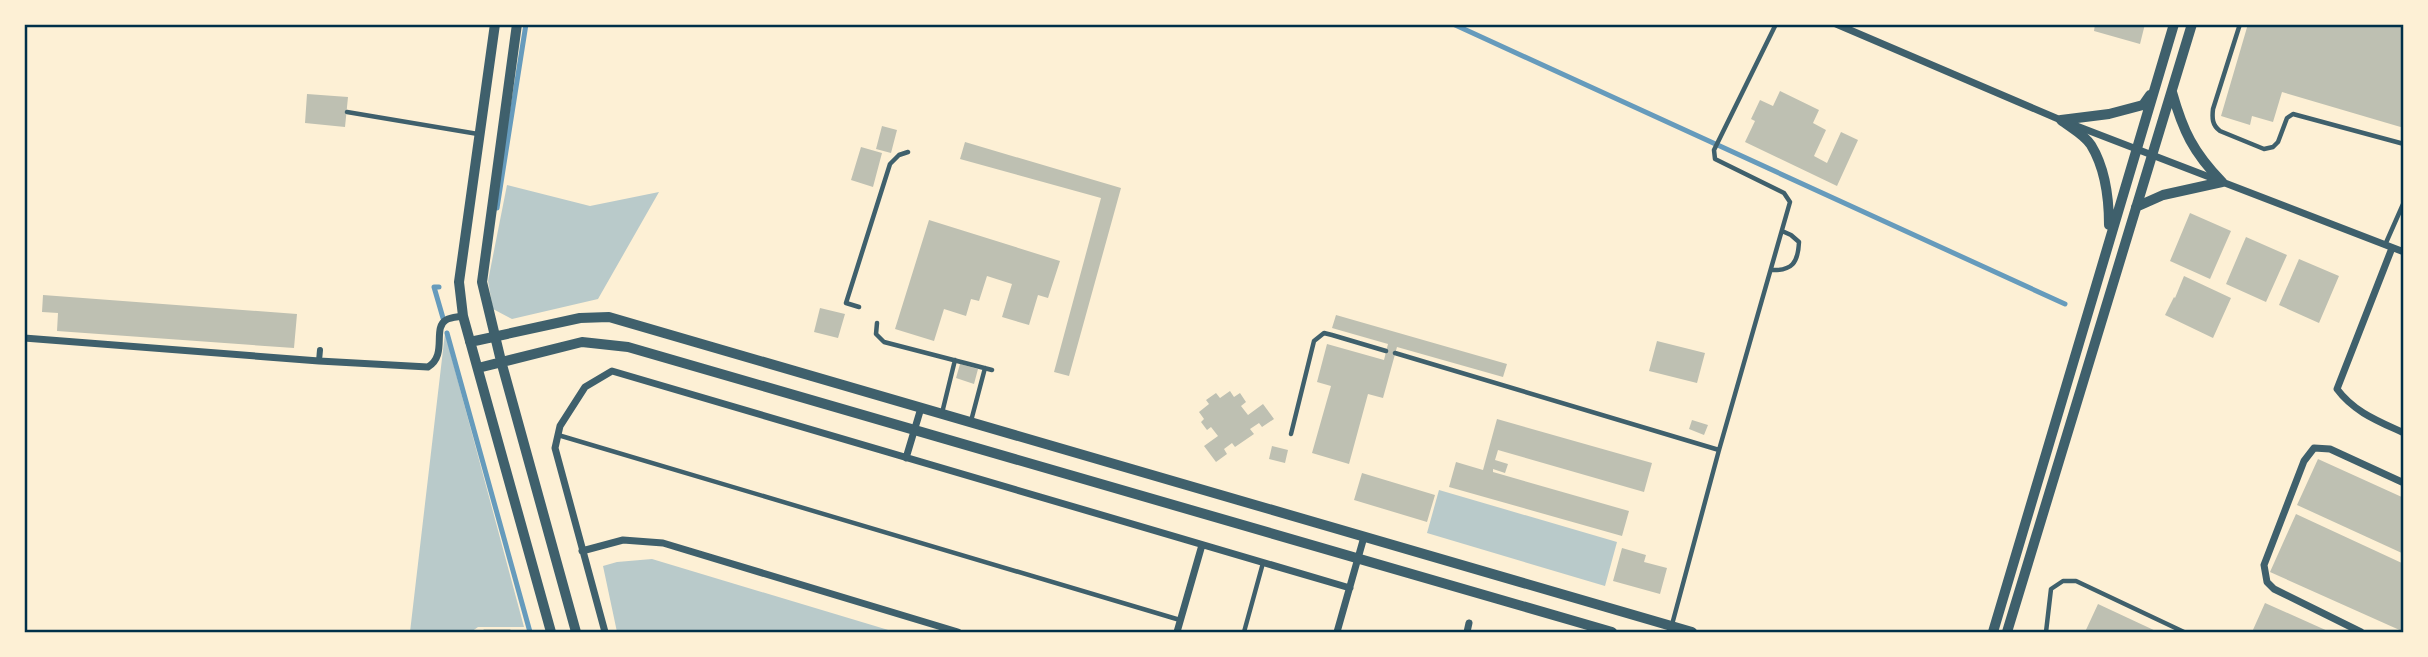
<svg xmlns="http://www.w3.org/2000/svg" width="2428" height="657" font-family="'PT Sans Narrow',sans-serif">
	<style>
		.green { fill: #b9caca }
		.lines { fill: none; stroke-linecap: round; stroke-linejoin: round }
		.stream { stroke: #669bbc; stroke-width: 5 }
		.building { fill: #bec0b2 }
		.service { stroke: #3f606c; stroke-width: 4.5 }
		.pedestrian { stroke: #3f606c; stroke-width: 6 }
		.minor { stroke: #3f606c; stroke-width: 7 }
		.tertiary { stroke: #3f606c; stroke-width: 10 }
		.neatline { fill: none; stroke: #003049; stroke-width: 2.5 }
	</style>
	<rect width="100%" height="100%" fill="#fdf0d5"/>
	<path class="green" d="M507,185l83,21 69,-14 -61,107 -86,20 -19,-10 -5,-28z
		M445,333l79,294h-46l-7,5h-61z
		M1439,490l178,52 -12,44 -178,-53z
		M652,559l243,73h-278l-14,-66 14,-4z"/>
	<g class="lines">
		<path class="stream" d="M1453,24l612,280
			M497,208l29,-184
			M439,287h-5l9,31
			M447,333l83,299"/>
	</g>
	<path class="building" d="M2095,24h50l-5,20 -46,-13z
		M2248,24h156v104l-122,-36 -9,30 -21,-6 -2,9 -29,-9z
		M1780,91l39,19 -6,13 13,7 -12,26 13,7 14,-31 17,8 -21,46 -92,-44 10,-21 -4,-2 9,-19 13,6z
		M307,94l41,3 -3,30 -40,-4z
		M882,126l15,4 -6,23 -15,-4z
		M965,142l156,46 -52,188 -15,-4 47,-174 -141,-39z
		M861,147l21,6 -9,34 -22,-7z
		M2190,213l41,18 -21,48 -40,-18z
		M929,220l131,41 -12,37 -10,-3 -9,30 -27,-8 10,-33 -25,-8 -8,25 -8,-2 -5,17 -22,-7 -10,32 -39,-12z
		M2246,237l41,18 -21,47 -40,-18z
		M2299,259l40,17 -20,47 -40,-18z
		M2184,276l47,22 -18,40 -48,-23 9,-18 1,1z
		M43,295l254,19 -3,34 -237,-17 1,-18 -16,-1z
		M820,308l25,6 -7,24 -24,-6z
		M1336,315l171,49 -4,13 -106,-30 -14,51 -15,-4 -19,70 -37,-11 19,-67 -14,-4 10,-38 57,16 4,-16 -56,-16z
		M1657,341l48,12 -8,30 -48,-12z
		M960,364l18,5 -4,15 -18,-6z
		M1230,391l4,6 6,-4 6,9 -5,4 7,9 15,-11 11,15 -12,8 -3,-4 -9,6 4,5 -19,13 -3,-4 -8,6 3,5 -11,8 -12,-16 14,-10 -7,-9 -4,3 -6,-8 3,-3 -5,-7 10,-8 -3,-4 10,-7 4,5z
		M1497,419l155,44 -8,29 -146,-42 -3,10 13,4 -3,9 -12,-4v3l136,39 -7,25 -173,-49 7,-25 27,8z
		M1692,420l16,5 -4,10 -15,-6z
		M1272,446l16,4 -3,13 -16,-4z
		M2318,459l86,39v56l-107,-49z
		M1362,473l73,22 -8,27 -73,-22z
		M2296,514l108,50v68l-134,-60z
		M1622,548l24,7 -2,7 23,6 -7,26 -47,-13z
		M2265,603l65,29h-78z
		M2098,604l60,28h-73z"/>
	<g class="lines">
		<path class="service" d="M2240,24l-27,85c-1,9 -1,16 7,22l44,18 9,-2 5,-5 9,-24 6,-4 111,30
			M347,112l131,22
			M2385,245l19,-43
			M1771,270c21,1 27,-7 28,-28l-8,-7 -9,-4
			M859,307l-13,-4 44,-139 9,-9 9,-3
			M877,323l-1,11 8,8 108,28
			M1395,353l324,97
			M942,413l13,-53
			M971,421l14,-53
			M1291,434l23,-93 10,-8 8,2 54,16
			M558,435l622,185
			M484,632h26
			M1244,632l19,-69
			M1670,632l49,-182 71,-248 -6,-9 -69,-34 -1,-9 62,-126
			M2046,632l5,-43 12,-8h13l108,51"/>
		<path class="pedestrian" d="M319,361l1,-11"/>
		<path class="minor" d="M1836,24l227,97
			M2074,125l330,127
			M2392,248l-55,141c17,23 41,32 67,44
			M24,338l295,23 109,6c20,-12 4,-39 18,-47 4,-3 12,-3 17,-4
			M906,458l15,-50
			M582,551l41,-11 40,3 295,89
			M605,632l-50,-184 5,-22 25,-39 27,-16 738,217
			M1177,632l25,-87
			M1337,632l27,-95
			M1467,632l2,-9
			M2361,632l-87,-43 -7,-7 -3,-17 40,-104 10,-13 16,1 74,34"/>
		<path class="tertiary" d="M495,24l-36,258 4,34 88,316
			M517,24l-35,258 19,79 75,271
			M2172,92c11,39 21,60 50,90
			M2061,120c9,7 24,15 30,25 14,23 18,53 18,80
			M2061,120l48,-6 34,-9 7,-10
			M2136,207l27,-12 59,-13
			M470,342l110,-24 29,-1 1083,315
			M478,368l104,-26 46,5 984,285
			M1993,632l181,-608
			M2007,632l185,-608"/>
	</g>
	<rect width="2428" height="657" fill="none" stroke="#fdf0d5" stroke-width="52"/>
	<rect x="26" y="26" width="2376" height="605" class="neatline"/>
</svg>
